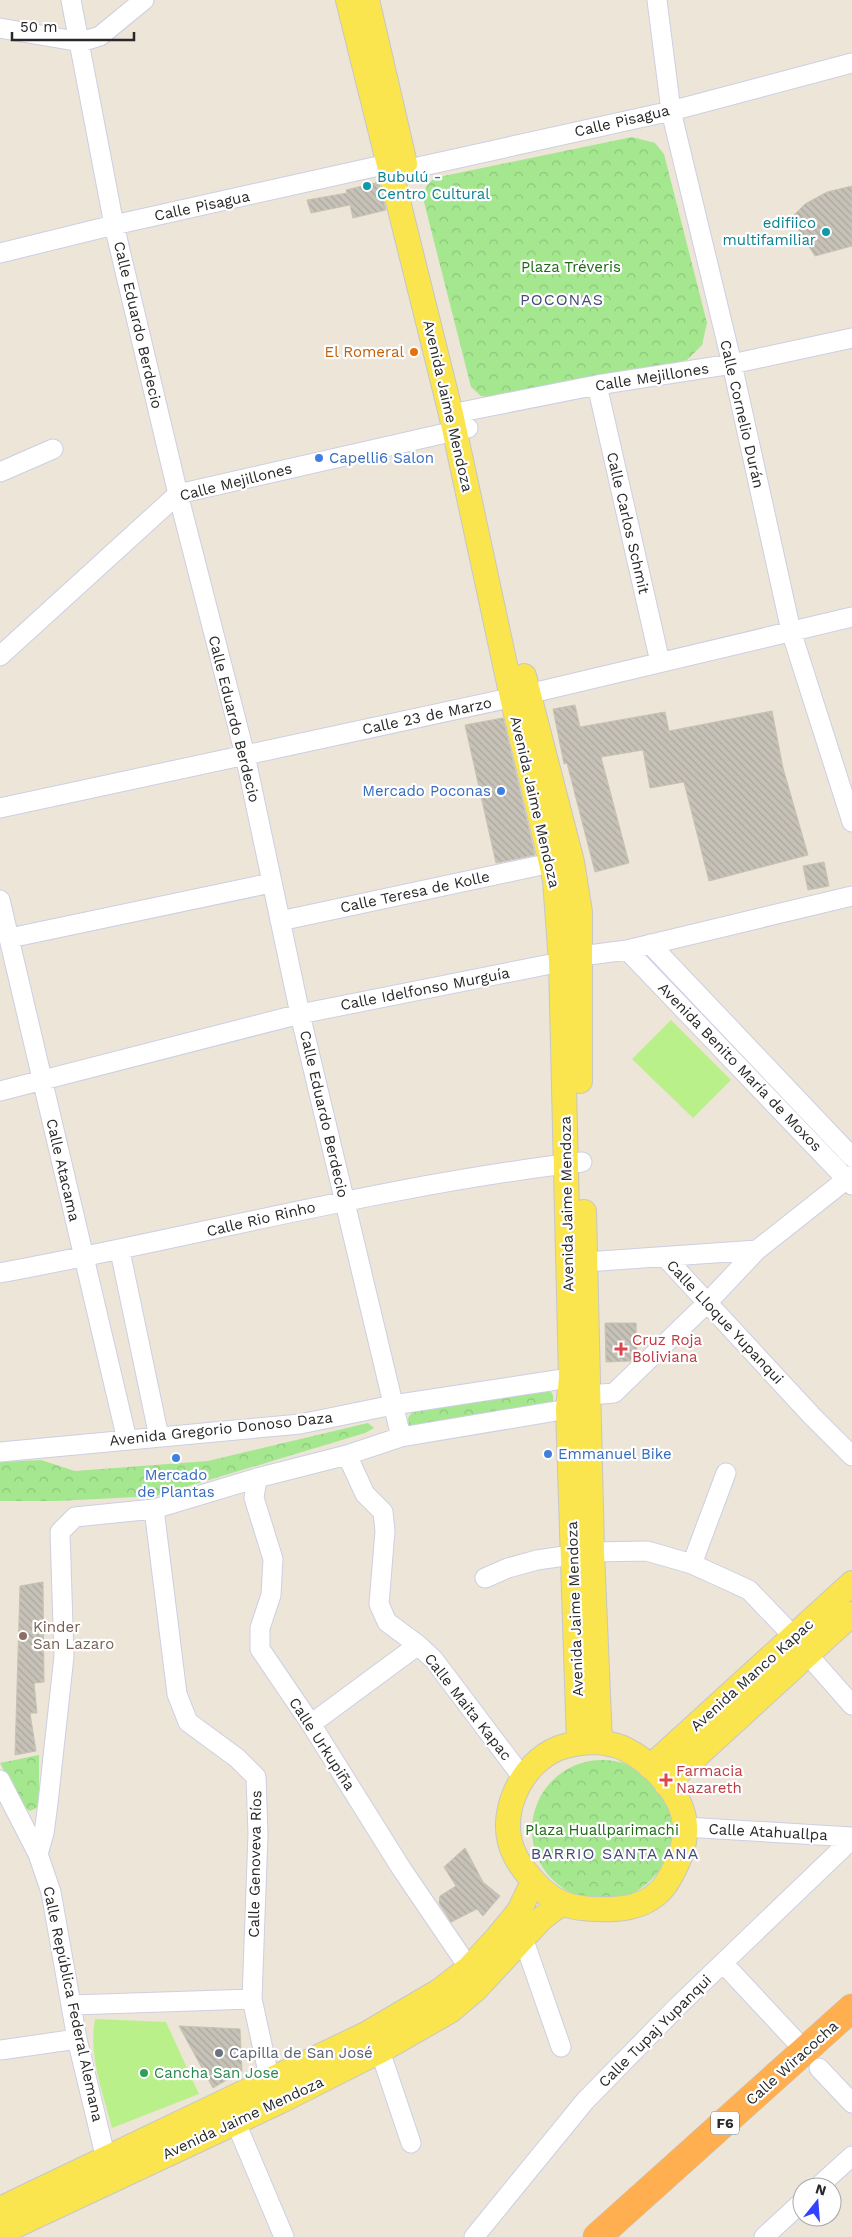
<svg xmlns="http://www.w3.org/2000/svg" width="852" height="2237" font-family="'Work Sans',sans-serif">
	<style>
		.park { fill: url(#park-crowns) }
		.pitch { fill: #baf08a }
		.building { fill: url(#building-back-hatch); stroke: #c7c2b2 }
		.lines { fill: none; stroke-linecap: round; stroke-linejoin: round }
		.minor-casing { stroke: #cdcfe3; stroke-width: 21 }
		.major-casing { stroke: #c7c7c7; stroke-width: 26 }
		.highway-casing { stroke: #c7c7c7; stroke-width: 29 }
		.minor { stroke: #fff; stroke-width: 19 }
		.major { stroke: #fbe54e; stroke-width: 24 }
		.highway { stroke: #ffae50; stroke-width: 28 }
		.culture-dot { fill: #0f9aa8; stroke: #fff; stroke-width: 2 }
		.food-dot { fill: #e8710a; stroke: #fff; stroke-width: 2 }
		.shop-dot { fill: #3f7fe0; stroke: #fff; stroke-width: 2 }
		.health-dot { fill: #e0444e; stroke: #fff; stroke-width: 2 }
		.education-dot { fill: #8d6e63; stroke: #fff; stroke-width: 2 }
		.worship-dot { fill: #6b7280; stroke: #fff; stroke-width: 2 }
		.leisure-dot { fill: #2e9e5b; stroke: #fff; stroke-width: 2 }
		.labels { text-anchor: middle; stroke-width: 4.5; stroke-linejoin: round; paint-order: stroke }
		.shield { fill: #fff; stroke: #686868; stroke-width: 1 }
		.shield-label { font-size: 14px; font-weight: bold; fill: #282828 }
		.street-label { font-size: 15px; fill: #282828; stroke: #fff }
		.culture-label { font-size: 15px; fill: #0d838f; stroke: #fff; text-anchor: start }
		.park-label { font-size: 15px; fill: #1c6914; stroke: #fff }
		.food-label { font-size: 15px; fill: #c56008; stroke: #fff; text-anchor: end }
		.shop-label { font-size: 15px; fill: #366cbe; stroke: #fff; text-anchor: start }
		.health-label { font-size: 15px; fill: #be3a42; stroke: #fff; text-anchor: start }
		.education-label { font-size: 15px; fill: #785e54; stroke: #fff; text-anchor: start }
		.worship-label { font-size: 15px; fill: #5b616d; stroke: #fff; text-anchor: start }
		.leisure-label { font-size: 15px; fill: #27864d; stroke: #fff; text-anchor: start }
		.neighbourhood-label { font-size: 16px; letter-spacing: 1px; fill: #45497b; stroke: #fff }
	</style>
	<defs>
		<pattern id="park-crowns" width="20" height="18" patternUnits="userSpaceOnUse" patternTransform="scale(1.25)"><rect width="20" height="18" fill="#a4e78f"/><path d="M2 6a3 3 0 1 1 6 0M12 15a3 3 0 1 1 6 0" fill="none" stroke="#8dc67b"/></pattern>
		<pattern id="building-back-hatch" width="6" height="6" patternUnits="userSpaceOnUse" patternTransform="scale(1.25)"><rect width="6" height="6" fill="#c7c2b8"/><path d="M-1 5l2 2M0 0l6 6M5-1l2 2" fill="none" stroke="#aba79e"/></pattern>
	</defs>
	<rect width="100%" height="100%" fill="#ece5d8"/>
	<path class="park" d="M632,137l23,6 9,11 43,169 -5,22 -15,15 -188,39 -18,-3 -10,-9 -48,-189 3,-11 8,-9z
		M548,1388c6,7 7,10 2,19l-135,21 -6,-3 -1,-7 7,-10z
		M368,1423l6,5 -9,5 -209,63 -99,5h-57v-39l41,-2 34,11 133,-10z
		M39,1755v52l-9,4 -7,-4 -23,-44z
		M532 1830a70 70 0 1 1 140 0a70 70 0 1 1-140 0Z"/>
	<path class="pitch" d="M671,1020l60,60 -38,38 -61,-59z
		M95,2019l71,3 33,72 -87,34c-9,-35 -24,-73 -17,-109z"/>
	<path class="building" d="M379,182l7,28 -33,8 -3,-13 -39,8 -4,-13 40,-7 -1,-3z
		M852,186v60l-37,10 -24,-38 14,-14 22,-12z
		M575,705l5,22 85,-15 4,19 103,-20 11,57 25,87 -99,26 -25,-99 -34,6 -7,-38 -42,7 28,106 -34,9 -28,-109 -3,1 -11,-55z
		M503,718l32,137 -39,8 -31,-138z
		M824,862l5,24 -21,4 -5,-24z
		M605,1323h31l1,32 -6,6 -25,1z
		M43,1582l1,100 -10,1 3,30h-7l6,38 -21,4 5,-169z
		M465,1848l18,34 17,14 -17,20 -6,-7 -26,13 -12,-19 1,-7 16,-10 -12,-19z
		M179,2026l61,3 2,42 -29,17z"/>
	<g class="lines">
		<defs>
			<path id="minor" d="M71,0l43,225 64,269 67,261 55,259 101,423
				M657,0l14,111 61,253 59,267 61,191
				M0,28l81,14 19,-6 44,-36
				M391,173l280,-62 181,-48
				M0,253l114,-28 287,-64
				M597,385l63,277
				M451,414l146,-29 135,-21 120,-26
				M0,472l53,-23
				M0,656l178,-162 290,-66
				M0,808l528,-114 324,-77
				M0,900l127,540
				M280,921l271,-58
				M10,938l261,-55
				M650,944l202,213
				M627,950l225,235
				M0,1091l300,-77 261,-52 20,-6 46,-6 225,-54
				M120,1251l39,186
				M665,1257l147,159 40,40
				M572,1263l185,-13
				M0,1273c194,-36 386,-88 582,-111
				M589,1395l25,-2 93,-90 50,-53 95,-75
				M0,1452l300,-28 93,-19 190,-29
				M347,1455l18,39 18,18 2,19 -6,73 8,18 31,23 16,15 89,118
				M257,1478l-3,20 19,61 -2,36 -11,33v21l51,75 90,144 68,100 4,13
				M154,1509l23,185 11,28 49,36 19,19 2,57 -6,165 18,82 4,11
				M692,1564l34,-91
				M485,1578l23,-10 29,-8 55,-8 55,-1 45,13 57,26 45,47 14,18 44,50
				M311,1724l107,-79
				M0,1780l38,74 13,38 26,147 29,120 5,12
				M685,1827l167,10
				M38,1854l6,-21 4,-30 16,-147 -4,-124 15,-15 79,-8 103,-31 90,-23 54,-18 179,-30
				M523,1938l38,109
				M723,1963l82,88
				M72,2005l180,-6
				M372,2040l8,11 31,92
				M0,2050l77,-11
				M819,2068l33,35
				M236,2123l48,114
				M818,2187l34,-31
				M474,2237l111,-136 93,-95 174,-167
				M764,2237l38,-35"/>
			<path id="major" d="M348,0l103,414 61,283 43,183 6,82 10,416 -3,31 11,334
				M367,0l38,164
				M524,676l48,186 8,50v169
				M584,1212l8,340 8,190
				M600,1742c8,2 18,3 25,7 28,14 59,46 60,78 1,19 -9,41 -19,57 -12,17 -32,24 -52,25 -15,1 -39,0 -52,-6 -14,-6 -28,-20 -37,-32 -3,-5 -8,-10 -10,-16 -20,-37 5,-92 44,-107 14,-5 26,-6 41,-6z
				M650,1767l202,-184
				M666,1784l186,-170
				M0,2209l366,-175 73,-43 30,-23 27,-29 23,-28 14,-29
				M0,2233l279,-131 101,-51 70,-40 26,-22 65,-70 21,-16"/>
			<path id="highway" d="M597,2237l255,-229"/>
		</defs>
		<use href="#minor" class="minor-casing"/>
		<use href="#major" class="major-casing"/>
		<use href="#highway" class="highway-casing"/>
		<use href="#minor" class="minor"/>
		<use href="#major" class="major"/>
		<use href="#highway" class="highway"/>
	</g>
	<g class="culture-dot">
		<circle cx="367" cy="186" r="5"/>
		<circle cx="826" cy="232" r="5"/>
	</g>
	<circle class="food-dot" cx="414" cy="352" r="5"/>
	<g class="shop-dot">
		<circle cx="319" cy="458" r="5"/>
		<circle cx="501" cy="791" r="5"/>
		<circle cx="548" cy="1454" r="5"/>
		<circle cx="176" cy="1458" r="5"/>
	</g>
	<g class="health-dot">
		<path d="M618.5 1341.5h5v5h5v5h-5v5h-5v-5h-5v-5h5z"/>
		<path d="M663.5 1772.5h5v5h5v5h-5v5h-5v-5h-5v-5h5z"/>
	</g>
	<circle class="education-dot" cx="23" cy="1636" r="5"/>
	<circle class="worship-dot" cx="219" cy="2053" r="5"/>
	<circle class="leisure-dot" cx="144" cy="2073" r="5"/>
	<g class="labels">
		<rect class="shield" x="711" y="2111.5" width="28" height="23" rx="4"/>
		<g class="shield-label">
			<text x="725" y="2128">F6</text>
		</g>
		<g class="street-label">
			<text transform="translate(622 121) rotate(-13)" y="5">Calle Pisagua</text>
			<text transform="translate(202 206) rotate(-12)" y="5">Calle Pisagua</text>
			<text transform="translate(138 325) rotate(77)" y="5">Calle Eduardo Berdecio</text>
			<text transform="translate(652 377) rotate(-9)" y="5">Calle Mejillones</text>
			<text transform="translate(448 406) rotate(77)" y="5">Avenida Jaime Mendoza</text>
			<text transform="translate(742 414) rotate(77)" y="5">Calle Cornelio Durán</text>
			<text transform="translate(236 482) rotate(-14)" y="5">Calle Mejillones</text>
			<text transform="translate(628 523) rotate(77)" y="5">Calle Carlos Schmit</text>
			<text transform="translate(427 716) rotate(-12)" y="5">Calle 23 de Marzo</text>
			<text transform="translate(234 719) rotate(76)" y="5">Calle Eduardo Berdecio</text>
			<text transform="translate(535 802) rotate(77)" y="5">Avenida Jaime Mendoza</text>
			<text transform="translate(415 892) rotate(-12)" y="5">Calle Teresa de Kolle</text>
			<text transform="translate(425 989) rotate(-11)" y="5">Calle Idelfonso Murguía</text>
			<text transform="translate(740 1067) rotate(46)" y="5">Avenida Benito María de Moxos</text>
			<text transform="translate(324 1114) rotate(77)" y="5">Calle Eduardo Berdecio</text>
			<text transform="translate(63 1170) rotate(77)" y="5">Calle Atacama</text>
			<text transform="translate(567 1204) rotate(-91)" y="5">Avenida Jaime Mendoza</text>
			<text transform="translate(261 1219) rotate(-13)" y="5">Calle Rio Rinho</text>
			<text transform="translate(725 1322) rotate(47)" y="5">Calle Lloque Yupanqui</text>
			<text transform="translate(221 1429) rotate(-6)" y="5">Avenida Gregorio Donoso Daza</text>
			<text transform="translate(575 1609) rotate(-92)" y="5">Avenida Jaime Mendoza</text>
			<text transform="translate(752 1675) rotate(-42)" y="5">Avenida Manco Kapac</text>
			<text transform="translate(468 1707) rotate(52)" y="5">Calle Maita Kapac</text>
			<text transform="translate(322 1744) rotate(57)" y="5">Calle Urkupiña</text>
			<text transform="translate(768 1832) rotate(3)" y="5">Calle Atahuallpa</text>
			<text transform="translate(255 1864) rotate(-89)" y="5">Calle Genoveva Ríos</text>
			<text transform="translate(73 2004) rotate(78)" y="5">Calle República Federal Alemana</text>
			<text transform="translate(655 2031) rotate(-45)" y="5">Calle Tupaj Yupanqui</text>
			<text transform="translate(792 2063) rotate(-42)" y="5">Calle Wiracocha</text>
			<text transform="translate(243 2118) rotate(-25)" y="5">Avenida Jaime Mendoza</text>
		</g>
		<g class="culture-label">
			<text x="377" y="182">Bubulú -<tspan x="377" dy="17">Centro Cultural</tspan></text>
			<text x="816" y="228" text-anchor="end">edifiico<tspan x="816" dy="17">multifamiliar</tspan></text>
		</g>
		<g class="park-label">
			<text x="571" y="272">Plaza Tréveris</text>
			<text x="602" y="1835">Plaza Huallparimachi</text>
		</g>
		<g class="food-label">
			<text x="404" y="357">El Romeral</text>
		</g>
		<g class="shop-label">
			<text x="329" y="463">Capelli6 Salon</text>
			<text x="491" y="796" text-anchor="end">Mercado Poconas</text>
			<text x="558" y="1459">Emmanuel Bike</text>
			<text x="176" y="1480" text-anchor="middle">Mercado<tspan x="176" dy="17">de Plantas</tspan></text>
		</g>
		<g class="health-label">
			<text x="632" y="1345">Cruz Roja<tspan x="632" dy="17">Boliviana</tspan></text>
			<text x="676" y="1776">Farmacia<tspan x="676" dy="17">Nazareth</tspan></text>
		</g>
		<g class="education-label">
			<text x="33" y="1632">Kinder<tspan x="33" dy="17">San Lazaro</tspan></text>
		</g>
		<g class="worship-label">
			<text x="229" y="2058">Capilla de San José</text>
		</g>
		<g class="leisure-label">
			<text x="154" y="2078">Cancha San Jose</text>
		</g>
		<g class="neighbourhood-label">
			<text x="562" y="305">POCONAS</text>
			<text x="615" y="1859">BARRIO SANTA ANA</text>
		</g>
	</g>
	<g transform="translate(817 2202) rotate(17)"><circle r="24" fill="#ffffff" stroke="#a9a9a9"/>
	<path d="M0-4L9 19L0 12L-9 19Z" fill="#3242ff"/>
	<text y="-8" font-size="14" font-weight="bold" text-anchor="middle" fill="#282828">N</text>
	</g>
	<path d="M12 32v8h122v-8" fill="none" stroke="#282828" stroke-width="2.5"/>
	<text x="20" y="32" font-size="15" fill="#282828" stroke="#ffffff" stroke-width="4" paint-order="stroke">50 m</text>
</svg>
